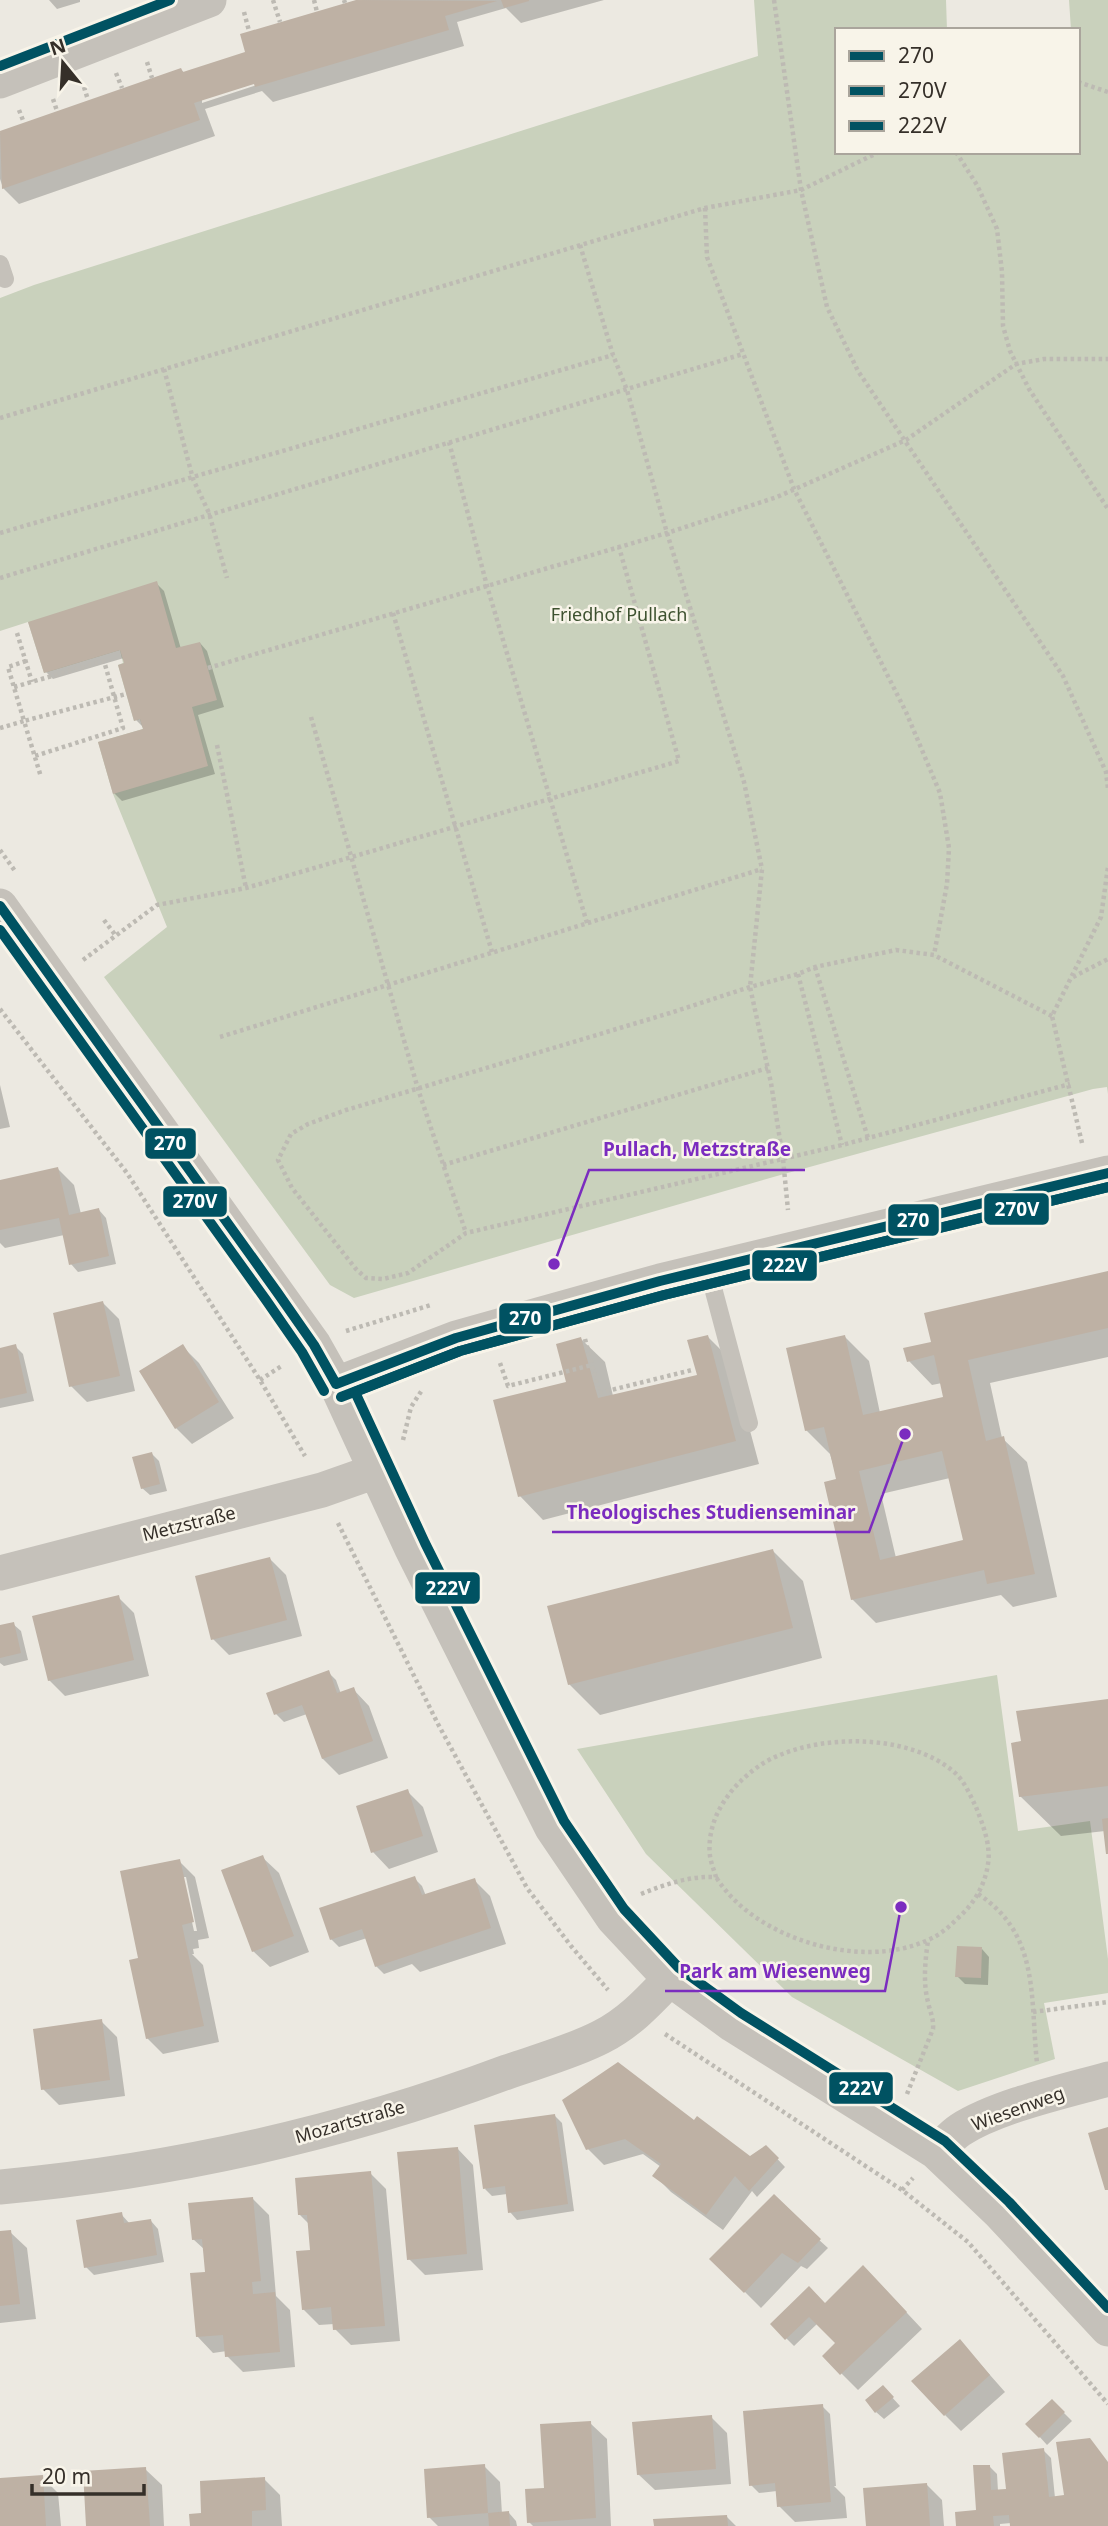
<svg xmlns="http://www.w3.org/2000/svg" width="1108" height="2526" font-family="'Noto Sans',sans-serif">
	<style>
		.green { fill: #c9d1bc }
		.shadow { fill: #0003; fill-rule: evenodd }
		.building { fill: #beb1a4; fill-rule: evenodd }
		.lines { fill: none; stroke-linecap: round; stroke-linejoin: round }
		.path { stroke: #bdbab3; stroke-width: 4.5; stroke-dasharray: 3.5 3.5; stroke-linecap: butt }
		.lane { stroke: #c5c1ba; stroke-width: 18 }
		.street { stroke: #c5c1ba; stroke-width: 35 }
		.bus-1-casing { stroke: #f8f4e9; stroke-width: 16 }
		.bus-2-casing { stroke: #f8f4e9; stroke-width: 16 }
		.bus-3-casing { stroke: #f8f4e9; stroke-width: 16 }
		.bus-1 { stroke: #005262; stroke-width: 10 }
		.bus-2 { stroke: #005262; stroke-width: 10 }
		.bus-3 { stroke: #005262; stroke-width: 10 }
		.labels { text-anchor: middle; stroke-width: 5; stroke-linejoin: round; paint-order: stroke }
		.park-label { font-size: 18px; fill: #3d512f; stroke: #f8f4e9 }
		.street-label { font-size: 18px; fill: #352f29; stroke: #f8f4e9 }
		.leader { fill: none; stroke: #7b2cbf; stroke-width: 2.5 }
		.callout-dot { fill: #7b2cbf; stroke: #f8f4e9; stroke-width: 2.5 }
		.callout-label { font-size: 19px; text-anchor: middle; font-weight: bold; fill: #7b2cbf; stroke: #f8f4e9; stroke-width: 5; stroke-linejoin: round; paint-order: stroke }
		.line-badge { stroke: #f8f4e9; stroke-width: 2.5 }
		.badge-label { font-size: 19px; text-anchor: middle; font-weight: bold; fill: #fff }
	</style>
	<rect width="100%" height="100%" fill="#ece9e1"/>
	<path class="green" d="M754,0h192l1,30h-110v122h241v-122h-7l-2,-30h39v1094l-1,-7 -14,2 -309,85 -430,124 -24,-13 -226,-308 63,-50 -54,-133 -15,-52 45,-13 -3,-10 -6,2 -16,-56 5,-2 -3,-13 -76,23 -16,-51 -28,9v-333l34,-13 724,-229z
		M997,1675l21,156 72,-10 18,138v34l-64,10 11,56 -97,32 -166,-94 -146,-143 -69,-105z"/>
	<path class="shadow" d="M49,0h31v2l-23,7z
		M363,0h241l-83,23 -15,-15 -49,14 7,24 -191,56 -11,-11 -57,18 10,27 -196,68 -16,-16 -3,-9v-46l181,-63 4,3 62,-20 -5,-18zM262,80l1,3 -61,20v-4z
		M156,583l8,8 17,58 19,-6 7,8 17,56 -26,8 17,59 -93,27 -8,-8 32,-63 -10,-10 -12,-62 -71,21 -7,-7z
		M0,1085l10,42 -10,2z
		M58,1169l16,16 7,29 18,-4 7,8 10,46 -38,8 -7,-8 -7,-29 -59,13 -5,-5v-62z
		M1108,1273v84l-118,26 12,55 25,24 30,135 -44,10 -12,-12 -125,28 -24,-24 -14,-119 -8,-26 -24,-24 39,-93 24,24 11,52 65,-15 -3,-15 -10,2 -23,-24 24,-18zM950,1478l15,63 -69,17 -15,-64z
		M103,1303l16,16 16,72 -48,11 -16,-16z
		M707,1336l24,24 28,104 -216,56 -23,-24 48,-113 13,-44 24,23 8,34 86,-20z
		M15,1346l8,8 11,47 -34,7v-58z
		M183,1347l16,16 35,55 -42,26 -16,-16z
		M151,1453l8,8 8,30 -17,4 -8,-7z
		M773,1551l30,30 19,77 -222,57 -31,-31z
		M270,1559l16,16 16,61 -73,19 -16,-16z
		M118,1597l16,16 15,63 -84,20 -16,-16z
		M13,1624l8,7 7,29 -24,6 -4,-3v-36z
		M329,1673l7,7 5,14 12,-5 16,17 19,52 -49,17 -16,-16 -16,-45 -23,8 -8,-8z
		M1108,1701v152l-3,-22 -44,5 -41,-40z
		M407,1791l16,16 15,45 -49,17 -16,-17 -15,-45z
		M262,1857l17,16 30,79 -39,15 -17,-16z
		M179,1861l16,16 14,61 -11,2 1,8 -6,1 1,5h-2l11,11 16,77 -56,12 -16,-16 -7,-79zM182,1877h4l11,54h-3z
		M414,1878l8,8 4,10 48,-16 16,16 16,48 -86,28 -8,-8 -28,10 -8,-8 -9,-28 -28,9 -8,-8z
		M982,1949l7,8 -1,28 -23,-1 -8,-8z
		M101,2021l16,16 8,59 -66,9 -16,-16z
		M564,2100l130,23 56,35 16,-11 19,20 -28,30 -5,-6 -29,39 -52,-38 -16,-16 6,-9 -18,-13 -39,11 -16,-16z
		M554,2115l8,8 12,88 -57,9 -7,-8 -3,-18 -15,2 -7,-7z
		M457,2148l16,17 10,105 -58,5 -16,-16z
		M370,2173l16,16 14,152 -49,4 -16,-16 -1,-5 -15,1 -16,-16 8,-58 -2,-27 -9,-9z
		M253,2199l16,16 7,81 14,14 5,57 -52,5 -16,-16v-5l-14,2 -16,-17 10,-62 -2,-24 -12,-11z
		M121,2214l9,10 21,-3 7,8 6,33 -70,13 -8,-8z
		M807,2229l21,19 -21,21 -6,-3 -40,42 -49,-49z
		M10,2232l17,16 9,71 -36,4v-90z
		M879,2283l43,46 -64,61 -34,-34 13,-13 -19,-20 -24,23 -22,-22z
		M975,2358l30,34 -44,39 -16,-16z
		M890,2395l10,11 -16,13 -8,-7z
		M1052,2401l20,20 -25,24 -19,-21z
		M822,2406l8,8 6,72h-2l11,11 2,21 -52,4 -16,-16 -2,-15 -18,2 -8,-8z
		M711,2417l16,16 4,51 -76,6 -17,-16z
		M590,2423l17,16 4,87h-78l-4,-4 16,-32z
		M1043,2450l8,8 4,40 11,-2 42,-34v64h-96l-1,-3 -11,1v2h-42l20,-14 11,-46 8,8 1,17 10,-1z
		M484,2466l16,16 2,32 7,-1 7,8 1,5h-79l-9,-9z
		M145,2469l17,16 2,41h-76z
		M42,2477l16,16 3,33h-61v-46z
		M264,2479l16,16 2,31h-90l11,-11z
		M926,2484l16,16 2,26h-77z
		M726,2516l10,10h-80z"/>
	<path class="building" d="M356,0l141,1 -52,15 4,14 -194,57 -1,-3 -60,19 6,17 -198,69 -2,-58 181,-63 2,4 62,-20 -5,-18z
		M501,0h28v1l-25,7z
		M157,581l19,67 24,-6 17,58 -25,7 16,59 -95,28 -15,-52 45,-13 -3,-10 -6,2 -16,-56 6,-2 -4,-13 -76,23 -16,-51z
		M58,1167l11,48 30,-7 10,48 -40,9 -10,-47 -59,12v-50z
		M1108,1271v57l-140,32 18,81 18,-5 31,138 -48,10 -3,-14 -133,30 -27,-118 12,-3 -12,-52 -19,4 -19,-83 59,-13 18,80 80,-18 -9,-42 -27,7 -4,-14 28,-6 -7,-29zM942,1451l21,89 -83,20 -21,-89z
		M103,1301l17,75 -51,11 -16,-74z
		M708,1335l28,106 -218,56 -25,-97 73,-18 -10,-38 25,-7 17,61 99,-23 -10,-35z
		M16,1344l11,49 -27,6v-51z
		M183,1344l36,58 -44,27 -36,-58z
		M152,1452l8,32 -19,5 -9,-32z
		M773,1549l20,79 -225,57 -21,-79z
		M270,1557l17,63 -76,20 -16,-64z
		M119,1595l15,65 -86,21 -16,-65z
		M14,1622l7,31 -21,5v-33z
		M329,1670l8,23 17,-6 19,54 -51,18 -20,-54 -28,10 -8,-22z
		M1108,1699v87l-89,11 -8,-54 10,-2 -5,-30z
		M408,1789l15,47 -52,17 -15,-47z
		M1108,1818v36h-2l-4,-35z
		M263,1855l31,81 -42,16 -31,-82z
		M180,1859l14,63 -12,3 22,101 -58,13 -17,-79 9,-2 -18,-87z
		M415,1876l7,19 53,-17 16,50 -116,39 -13,-38 -32,11 -11,-32z
		M957,1946l25,1 -1,31 -26,-1z
		M102,2019l8,61 -69,10 -8,-61z
		M618,2062l76,58 3,-4 53,40 16,-11 13,13 -30,33 -14,-15 -29,39 -54,-39 9,-12 -36,-25 -39,11 -24,-50z
		M555,2114l13,90 -60,9 -3,-27 -22,3 -9,-64z
		M1108,2127v63h-3l-17,-57z
		M458,2147l9,107 -60,6 -10,-108z
		M371,2171l14,155 -52,4 -2,-23 -29,3 -6,-59 14,-1 -3,-35h-9l-3,-37z
		M774,2194l47,45 -23,24 -16,-10 -38,40 -35,-34z
		M253,2197l8,84 -9,1 1,12 22,-2 5,60 -55,5 -2,-22 -27,2 -6,-64 15,-1 -3,-33 -10,1 -4,-37z
		M122,2212l2,11 27,-4 6,36 -73,13 -8,-48z
		M11,2230l9,74 -20,2v-75z
		M863,2265l44,47 -67,63 -18,-19 13,-13 -26,-26 -24,23 -15,-16 39,-38 16,17z
		M960,2339l30,36 -46,41 -33,-35z
		M883,2385l11,12 -19,16 -10,-13z
		M1052,2399l13,13 -26,26 -14,-14z
		M823,2404l8,98 -54,5 -2,-24 -26,3 -6,-75z
		M712,2415l4,54 -79,6 -5,-53z
		M591,2421l5,97 -69,5 -2,-34 19,-1 -4,-64z
		M1090,2438l18,24v64h-98l-1,-11 -16,1 1,10h-38l-1,-14 21,-2 -3,-45h17l1,25 15,-1 -4,-36 42,-5 5,49 15,-2 -8,-53z
		M485,2464l3,49 -61,5 -3,-49z
		M146,2467l4,59h-64l-3,-55z
		M43,2475l3,51h-46v-48z
		M265,2477l1,33 -14,1v15h-62l-1,-12 12,-1 -1,-32z
		M927,2483l3,43h-64l-3,-38z
		M509,2511l1,15h-21l-1,-13z
		M727,2515l1,11h-74l-1,-7z"/>
	<g class="lines">
		<path class="path" d="M273,0l7,22
			M314,0l3,12
			M344,0l1,3
			M774,0l27,190 26,117 31,64 205,305 43,96 2,17
			M244,12l5,19
			M147,62l5,16
			M116,73l6,15
			M1078,82l30,10
			M84,87l4,13
			M53,99l4,12
			M19,110l5,13
			M956,152l21,33 20,44 5,43 1,54 7,25 19,38 79,120
			M705,208l2,49 87,232 112,223 34,81 9,55 -2,36 -13,71
			M580,245l33,110 14,35 40,143 77,249 18,87 -12,118 21,96 12,76 5,51
			M164,369l29,110 16,34 18,65
			M0,418l705,-210 96,-18 78,-38
			M449,442l38,144 100,337
			M0,533l613,-178
			M0,578l743,-224
			M393,613l99,339
			M17,633l15,49
			M26,661l-18,6 16,54 102,-27
			M208,668l459,-135 110,-36 129,-57 110,-76 28,-5h64
			M14,687l90,-26 19,67 -88,28
			M311,717l107,372 48,144
			M0,728l24,-7 17,56
			M217,745l29,143
			M0,850l15,21
			M104,920l12,16
			M83,960l74,-55 89,-17 433,-127 -60,-214
			M815,967l53,171
			M798,974l44,171
			M1073,977l35,-18
			M0,1009l127,164 133,207 45,76
			M1052,1016l-118,-61 -38,-5 -81,17 -17,7 -48,13 -80,26 -324,97 -38,14 -17,10 -13,26 14,28 64,81 10,9 17,1 25,-6 58,-40 376,-88 228,-61
			M220,1037l542,-168
			M1082,1143l-30,-127 49,-99 7,-50
			M443,1165l325,-97
			M346,1331l85,-26
			M585,1339l7,26
			M500,1363l8,23 84,-21 7,28 93,-23
			M260,1380l23,-15
			M403,1440l8,-33 11,-17
			M338,1523l100,201 89,164 44,58 37,44
			M641,1894c25,-10 48,-18 75,-17 -2,-7 -5,-14 -6,-21 -2,-15 2,-33 9,-46 10,-19 25,-34 43,-46 50,-31 146,-32 192,8 10,8 16,23 22,35 7,18 15,38 12,57 -3,21 -14,40 -30,54 -9,9 -18,17 -30,22 -67,31 -174,-1 -212,-63
			M978,1894c62,40 52,104 59,169
			M1033,2012l75,-10
			M665,2034l237,156 66,52 140,162
			M907,2094l26,-65c1,-10 -3,-17 -5,-27 -5,-19 -3,-41 0,-61
			M902,2190l11,-12"/>
		<path class="lane" d="M0,264l5,15
			M708,1269l41,154"/>
		<path class="street" d="M0,81l209,-81
			M0,906l314,439 22,39 76,165 140,279 61,90 57,61 63,46 203,127 63,60 109,117
			M336,1384l120,-46 204,-57 448,-108
			M0,1573l322,-83 54,-19
			M936,2152c8,-7 15,-16 24,-22 37,-24 105,-39 148,-51
			M0,2187c173,-16 344,-54 507,-115 31,-11 65,-20 94,-35 28,-14 48,-36 69,-58"/>
		<defs>
			<path id="bus-1" d="M0,906l277,386 37,53 22,39
				M336,1384l120,-46 204,-57 448,-108"/>
			<path id="bus-2" d="M0,930l266,370 36,52 22,39
				M341,1397l119,-46 204,-56 444,-108"/>
			<path id="bus-3" d="M0,66l170,-66
				M1108,1187l-444,108 -204,56 -105,41 70,151 139,278 60,88 55,59 62,45 204,128 64,61 99,106"/>
		</defs>
		<use href="#bus-1" class="bus-1-casing"/>
		<use href="#bus-2" class="bus-2-casing"/>
		<use href="#bus-3" class="bus-3-casing"/>
		<use href="#bus-1" class="bus-1"/>
		<use href="#bus-2" class="bus-2"/>
		<use href="#bus-3" class="bus-3"/>
	</g>
	<g class="labels">
		<g class="park-label">
			<text x="619" y="621">Friedhof Pullach</text>
		</g>
		<g class="street-label">
			<text transform="translate(189 1524) rotate(-14)" y="6">Metzstraße</text>
			<text transform="translate(1018 2109) rotate(-20)" y="6">Wiesenweg</text>
			<text transform="translate(350 2122) rotate(-16)" y="6">Mozartstraße</text>
		</g>
	</g>
	<path class="leader" d="M554 1264L589 1170H805M905 1434L869 1532H552M901 1907L885 1991H665"/>
	<g class="callout-dot">
		<circle cx="554" cy="1264" r="7"/>
		<circle cx="905" cy="1434" r="7"/>
		<circle cx="901" cy="1907" r="7"/>
	</g>
	<g class="callout-label">
		<text x="697" y="1156">Pullach, Metzstraße</text>
		<text x="711" y="1519">Theologisches Studienseminar</text>
		<text x="775" y="1978">Park am Wiesenweg</text>
	</g>
	<g class="line-badge">
		<rect x="144" y="1127" width="53" height="33" rx="7" fill="#005262"/>
		<rect x="162" y="1185" width="66" height="33" rx="7" fill="#005262"/>
		<rect x="983" y="1192" width="67" height="34" rx="7" fill="#005262"/>
		<rect x="887" y="1203" width="53" height="34" rx="7" fill="#005262"/>
		<rect x="751" y="1249" width="67" height="33" rx="7" fill="#005262"/>
		<rect x="498" y="1302" width="54" height="33" rx="7" fill="#005262"/>
		<rect x="414" y="1571" width="67" height="34" rx="7" fill="#005262"/>
		<rect x="828" y="2071" width="66" height="34" rx="7" fill="#005262"/>
	</g>
	<g class="badge-label">
		<text x="170" y="1150">270</text>
		<text x="195" y="1208">270V</text>
		<text x="1017" y="1216">270V</text>
		<text x="913" y="1227">270</text>
		<text x="785" y="1272">222V</text>
		<text x="525" y="1325">270</text>
		<text x="448" y="1595">222V</text>
		<text x="861" y="2095">222V</text>
	</g>
	<rect x="835" y="28" width="245" height="126" fill="#f8f4e9" stroke="#aaa59c" stroke-width="2"/>
	<rect x="849" y="51" width="35" height="10" fill="#005262" stroke="#aaa59c" stroke-width="2"/>
	<text x="898" y="63" font-size="21" fill="#352f29">270</text>
	<rect x="849" y="86" width="35" height="10" fill="#005262" stroke="#aaa59c" stroke-width="2"/>
	<text x="898" y="98" font-size="21" fill="#352f29">270V</text>
	<rect x="849" y="121" width="35" height="10" fill="#005262" stroke="#aaa59c" stroke-width="2"/>
	<text x="898" y="133" font-size="21" fill="#352f29">222V</text>
	<g transform="translate(63 63) rotate(342)" stroke="#f8f4e9" stroke-width="5" paint-order="stroke">
	<path d="M0-5L12 26L0 18L-12 26Z" fill="#352f29"/>
	<text y="-10" font-size="19" font-weight="bold" text-anchor="middle" fill="#352f29">N</text>
	</g>
	<path d="M32 2484v10h112v-10" fill="none" stroke="#352f29" stroke-width="3.5"/>
	<text x="42" y="2484" font-size="21" fill="#352f29" stroke="#f8f4e9" stroke-width="5" paint-order="stroke">20 m</text>
</svg>
